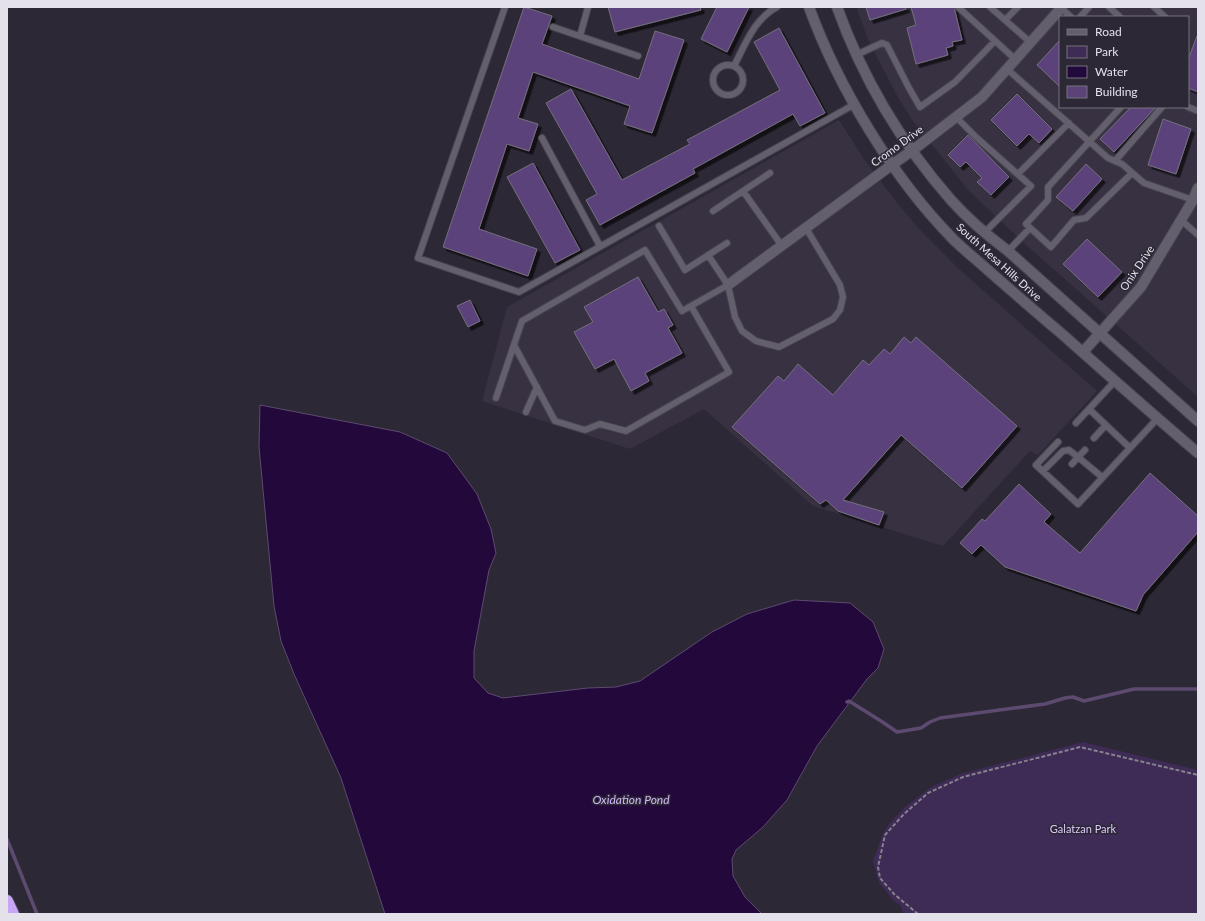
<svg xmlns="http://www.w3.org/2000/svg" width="1205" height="921" font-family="Lato,sans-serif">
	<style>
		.built { fill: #383142; fill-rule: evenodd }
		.green { fill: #3e2b56 }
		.water { fill: #23093b; stroke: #5d4a70 }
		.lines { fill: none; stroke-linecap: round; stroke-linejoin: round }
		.stream { stroke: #5d4a70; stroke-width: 3.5 }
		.building { fill: #5b437a; stroke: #756f7e; filter: url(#shadow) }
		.lane-casing { stroke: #47434d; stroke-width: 8 }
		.street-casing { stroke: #47434d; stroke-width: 12 }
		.secondary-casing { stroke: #47434d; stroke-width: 12 }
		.highway-casing { stroke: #47434d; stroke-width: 14 }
		.path { stroke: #87838e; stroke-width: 2; stroke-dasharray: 4 2; stroke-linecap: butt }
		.lane { stroke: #645f6d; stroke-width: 6 }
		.street { stroke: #645f6d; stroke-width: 10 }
		.secondary { stroke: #645f6d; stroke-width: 10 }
		.highway { stroke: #c7a7f5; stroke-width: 12 }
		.labels { text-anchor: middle; stroke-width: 3; stroke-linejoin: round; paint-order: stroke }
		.street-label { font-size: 11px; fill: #e5e1ea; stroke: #2d2835 }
		.park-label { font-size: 11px; fill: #dec9fd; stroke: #2d2835 }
		.water-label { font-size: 12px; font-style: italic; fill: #d0b5f8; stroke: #2d2835 }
	</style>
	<defs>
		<filter id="shadow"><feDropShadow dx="3.5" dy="3.5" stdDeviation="0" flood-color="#0009"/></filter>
	</defs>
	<rect width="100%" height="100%" fill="#2d2835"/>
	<path class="built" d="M856,7h342v390l-174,-154 -55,-52 -56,-70 -13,-20 -30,-57zM1060,17h128v90h-128z
		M839,120l25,39 30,40 25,30 40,40 138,122 -59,64 -8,-4 -87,95 -130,-40 -109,-97 -74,40 -148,-48 25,-94z"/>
	<path class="green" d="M1083,742l115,28v144h-295l-2,-8 -7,-5 -15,-18 -6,-22 10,-27 6,-10 16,-17 26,-20 29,-13z"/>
	<path class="water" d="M260,405l140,27 47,21 30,41 14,35 5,24 -7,17 -15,81v27l14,15 15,5 85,-10 28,-1 24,-6 72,-49 35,-18 47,-14 56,3 23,19 11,27 -6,19 -11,11 -50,67 -30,54 -24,27 -27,23 -4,9 1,17 12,21 17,17h-377l-44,-136 -47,-104 -13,-33 -7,-35 -15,-159z"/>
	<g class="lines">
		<path class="stream" d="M847,702l2,-1 32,20 16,11 24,-4 9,-6 10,-4 105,-14 20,-6 8,-1 11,4 50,-12h64
			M7,839l30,75"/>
	</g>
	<path class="building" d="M524,7l28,9 -10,28 97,35 16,-48 29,9 -32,93 -28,-9 6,-18 -97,-34 -15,46 20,6 -9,27 -22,-7 -28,85 58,20 -9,27 -85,-29z
		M608,7h92l1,3 -86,22z
		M717,7h32l-22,45 -26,-13z
		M866,7h40v2l-36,11z
		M911,7h43l8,33 -10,2 1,4 -7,2 2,7 -32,9 -9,-36 9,-3z
		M779,28l46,85 -25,13 -7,-12 -100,55 2,4 -95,52 -14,-25 11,-6 -51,-91 25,-14 51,91 68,-36 -3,-4 93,-50 -26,-48z
		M1197,36h1v56l-10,-4v-28z
		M1060,40v47l-23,-22z
		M1017,94l35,35 -13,14 -10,-9 -12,12 -26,-26z
		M1131,107h25l-42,45 -14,-13z
		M1163,119l28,10 -15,45 -28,-9z
		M968,135l41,42 -18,18 -14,-13 5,-4 -16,-16 -6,5 -12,-12z
		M533,163l47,87 -25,13 -48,-86z
		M1086,164l16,15 -29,32 -17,-14z
		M1087,239l35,33 -24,25 -35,-33z
		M638,277l20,35 6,-3 9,16 -5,3 14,25 -37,20 4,8 -18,10 -17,-32 -19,10 -21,-37 19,-10 -9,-15z
		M470,300l10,21 -12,6 -11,-21z
		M904,337l7,6 5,-6 101,89 -55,62 -61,-53 -58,65 41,12 -5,13 -41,-14 -12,-11 -6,4 -88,-77 46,-51 6,5 14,-17 35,31 30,-35 6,5 15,-16 6,5z
		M1150,473l48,43v16l-55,63 -7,16 -131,-44 -24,-22 -9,9 -12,-11 22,-24 3,2 34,-37 32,30 -7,8 36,31z"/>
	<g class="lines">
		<defs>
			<path id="lane" d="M505,7l-87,251 101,34 336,-188
				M958,7l57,52
				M990,7l40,35
				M1109,7l11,10
				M1154,7l11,10
				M1061,8l10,9
				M1080,17l9,-10
				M1005,20l13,-13
				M553,27l85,29
				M580,36l8,-29
				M856,55l26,-12 5,2 22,43 11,19 35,-25 40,-41
				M713 80a15 15 0 1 1 30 0a15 15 0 1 1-30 0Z
				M734,66c11,-21 20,-47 43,-59
				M1007,69l101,89 14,6 22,19 49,17
				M1121,107l-73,80v13l-22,24 25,23 23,-27 12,-2 46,-45
				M1188,107l10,4
				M956,117l21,21 54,48 -47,47
				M542,138l58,108
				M1115,161l47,-54
				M1018,174l51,-51
				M743,191l39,55
				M713,211l57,-38
				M1181,220l17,15
				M659,226l26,44 42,-27
				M1008,251l22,-23
				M708,255l20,30 7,32 7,14 14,10 23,6 54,-28 7,-9 3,-13 -3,-12 -34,-57
				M514,345l41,76 30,9 15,-6 26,7 103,-59 -38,-66
				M496,398l26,-77 123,-71 37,61 46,-26
				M1089,409l41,39
				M526,412l11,-25
				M1076,423l39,-42
				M1094,438l12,-13
				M1058,442l-22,23 42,39 79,-85
				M1085,450l-7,7 24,20
				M1043,471l20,-20 6,-1 9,7 -6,7"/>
			<path id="street" d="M728,285l165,-121
				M1083,352l58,-65 52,-87 5,-12"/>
			<path id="secondary" d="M809,7c29,80 84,171 144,232 11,11 24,21 36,32 24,21 48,42 73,63 45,40 90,80 136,119
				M837,7c25,70 65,137 114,193 17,19 37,36 57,51l190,170
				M893,164l20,-14 69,-53 80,-90"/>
			<path id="highway" d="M7,901l6,13"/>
		</defs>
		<use href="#lane" class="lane-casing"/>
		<use href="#street" class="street-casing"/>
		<use href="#secondary" class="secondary-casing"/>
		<use href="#highway" class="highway-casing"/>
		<path class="path" d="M918,914l-24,-20 -14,-16 -2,-11 7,-32 19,-21 24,-21 35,-16 117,-30 118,28"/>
		<use href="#lane" class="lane"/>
		<use href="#street" class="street"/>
		<use href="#secondary" class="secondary"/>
		<use href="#highway" class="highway"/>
	</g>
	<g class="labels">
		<g class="street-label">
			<text transform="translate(897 146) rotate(-36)" y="4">Cromo Drive</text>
			<text transform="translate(999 262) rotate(42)" y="4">South Mesa Hills Drive</text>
			<text transform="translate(1137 268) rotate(-56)" y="4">Onix Drive</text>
		</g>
		<g class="park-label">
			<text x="1083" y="833">Galatzan Park</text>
		</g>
		<g class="water-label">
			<text x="631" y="804">Oxidation Pond</text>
		</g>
	</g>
	<rect width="1205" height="921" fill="none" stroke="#e5e1ea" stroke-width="16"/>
	<rect x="1059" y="16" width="130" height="92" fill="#2d2835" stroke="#77727d"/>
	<rect x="1067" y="29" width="20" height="6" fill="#645f6d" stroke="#77727d"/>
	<text x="1095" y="36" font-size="12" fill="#e5e1ea">Road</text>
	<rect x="1067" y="46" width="20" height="12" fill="#3e2b56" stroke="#77727d"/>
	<text x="1095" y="56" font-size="12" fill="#e5e1ea">Park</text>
	<rect x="1067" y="66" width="20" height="12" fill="#23093b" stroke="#77727d"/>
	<text x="1095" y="76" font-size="12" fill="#e5e1ea">Water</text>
	<rect x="1067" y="86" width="20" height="12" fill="#5b437a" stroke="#77727d"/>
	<text x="1095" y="96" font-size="12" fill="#e5e1ea">Building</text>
</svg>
